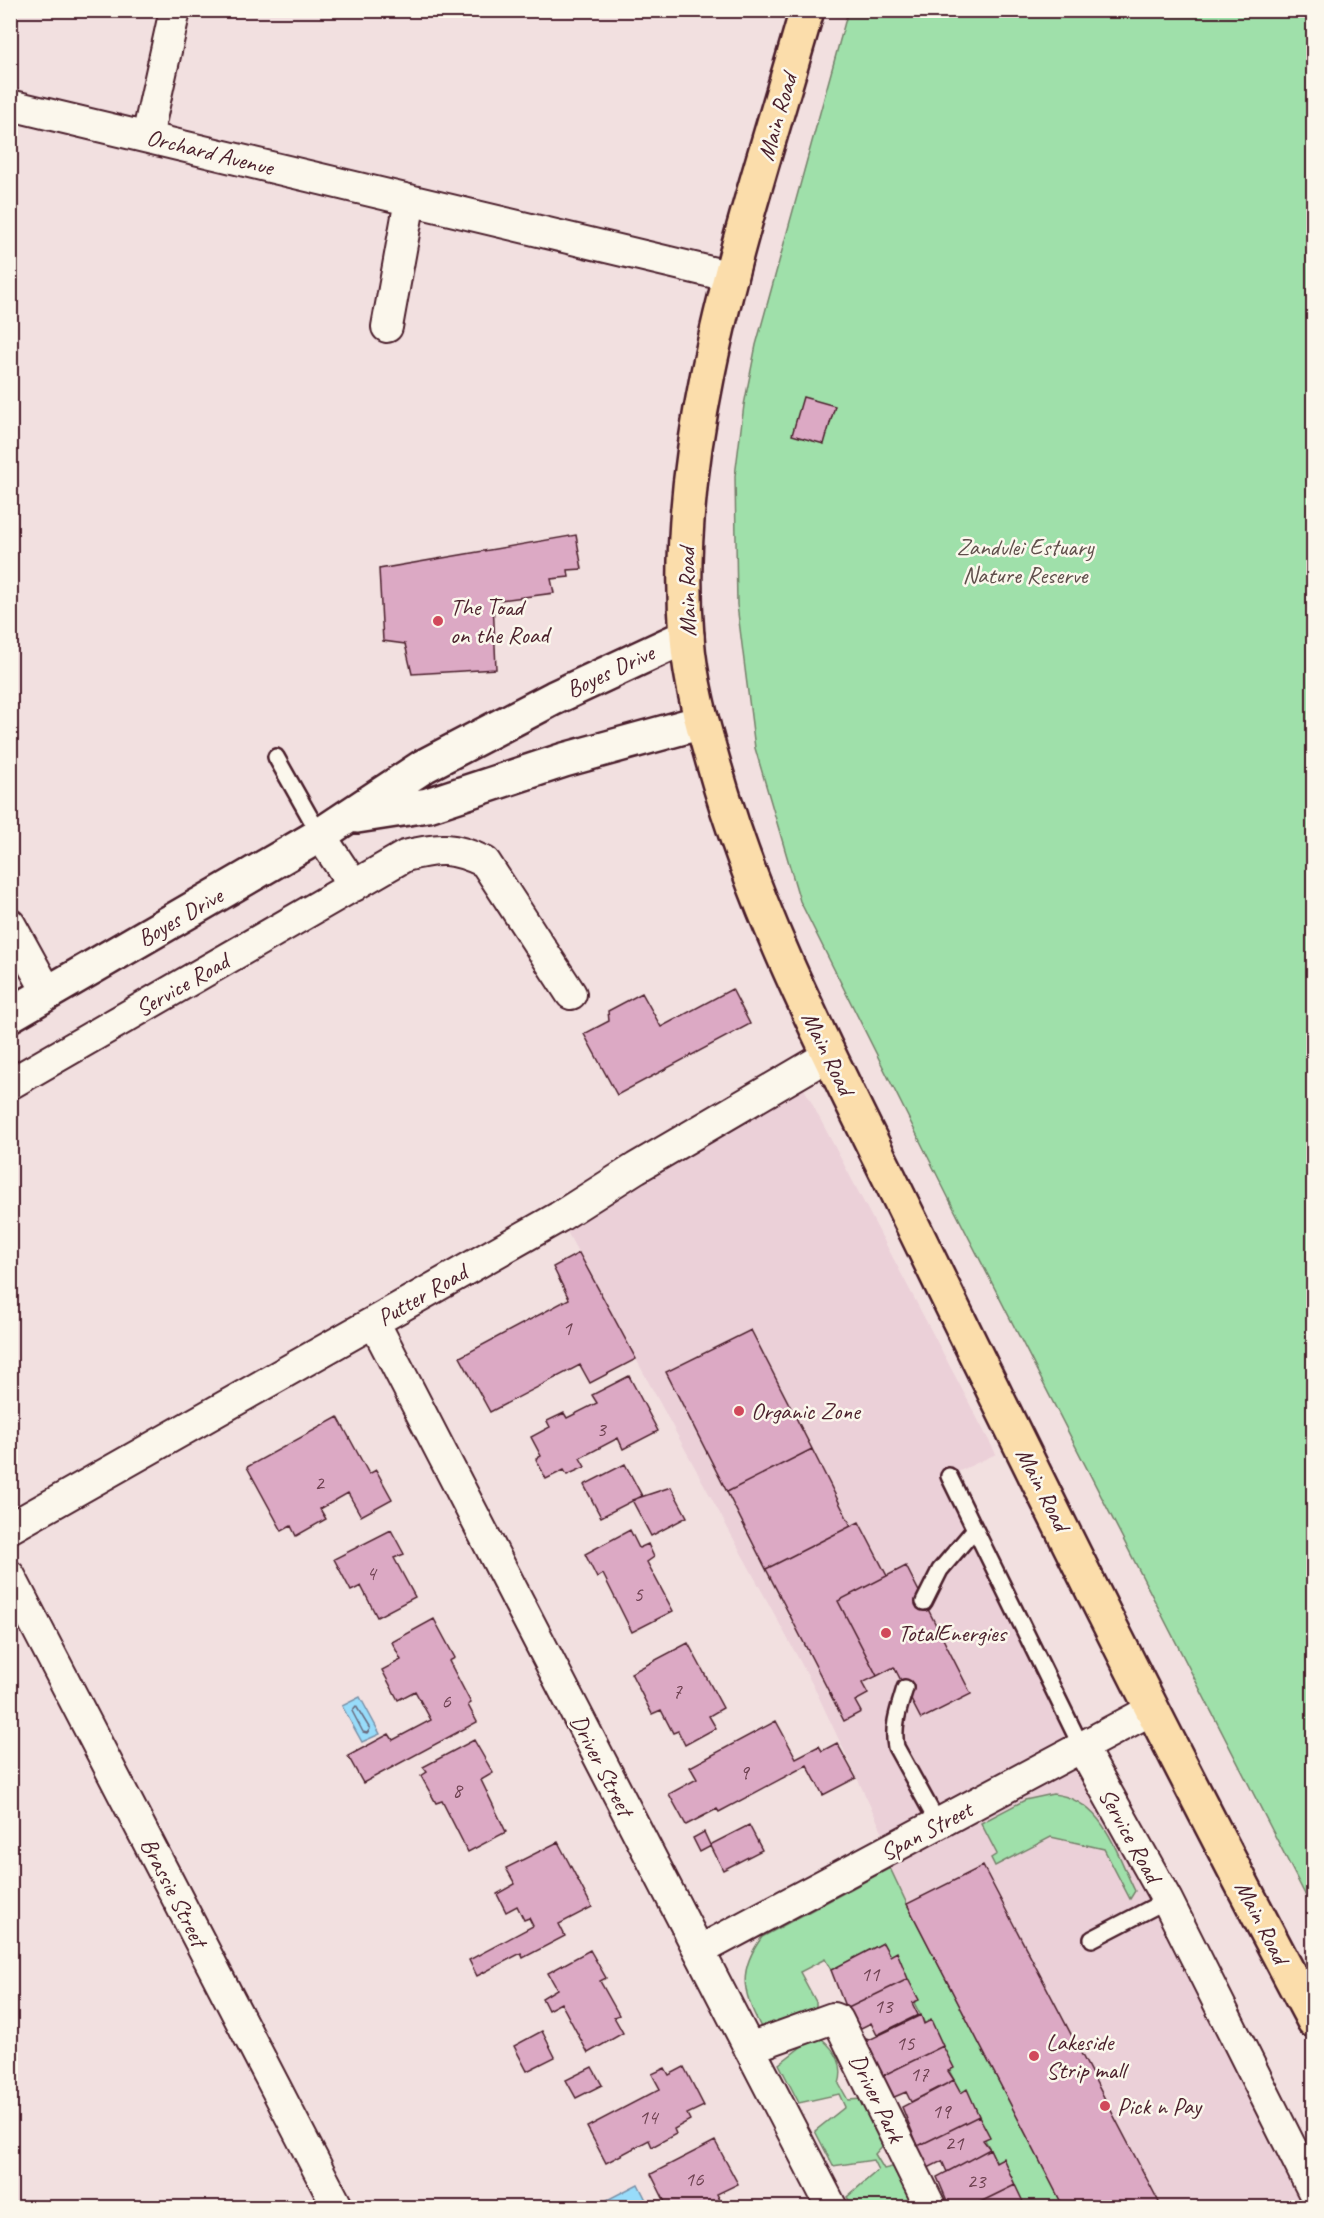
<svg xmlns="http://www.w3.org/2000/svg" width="1324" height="2218" font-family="Caveat,sans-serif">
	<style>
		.built { fill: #ebd0d8 }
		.green { fill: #9fe0aa; stroke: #74806a; stroke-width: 1.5 }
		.water { fill: #98dcfa; stroke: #7990a7; stroke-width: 1.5 }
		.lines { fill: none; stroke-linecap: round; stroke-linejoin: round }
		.shore { stroke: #696b7e; stroke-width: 1.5 }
		.building { fill: #dca9c4; stroke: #4a1f2b; stroke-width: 1.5 }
		.service-casing { stroke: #4a1f2b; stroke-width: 20 }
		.minor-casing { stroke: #4a1f2b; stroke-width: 34 }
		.secondary-casing { stroke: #4a1f2b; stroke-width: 38 }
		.primary-casing { stroke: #4a1f2b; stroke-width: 38 }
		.service { stroke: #fbf7ec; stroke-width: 15 }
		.minor { stroke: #fbf7ec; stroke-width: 30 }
		.secondary { stroke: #fbf7ec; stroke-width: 33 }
		.primary { stroke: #fbddab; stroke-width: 33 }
		.poi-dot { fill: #d1495b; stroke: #fbf7ec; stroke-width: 2 }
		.labels { text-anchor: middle; stroke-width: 5; stroke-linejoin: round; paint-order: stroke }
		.number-label { font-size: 21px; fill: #6e4251 }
		.street-label { font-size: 24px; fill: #4a1f2b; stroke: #fbf7ec }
		.park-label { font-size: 24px; fill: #5f4f4b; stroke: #fbf7ec }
		.poi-label { font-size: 24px; fill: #4a1f2b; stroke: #fbf7ec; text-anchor: start }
	</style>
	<rect width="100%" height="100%" fill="#f2e0e0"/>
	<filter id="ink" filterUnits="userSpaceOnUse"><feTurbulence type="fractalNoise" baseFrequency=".0167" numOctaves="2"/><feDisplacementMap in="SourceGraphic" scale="12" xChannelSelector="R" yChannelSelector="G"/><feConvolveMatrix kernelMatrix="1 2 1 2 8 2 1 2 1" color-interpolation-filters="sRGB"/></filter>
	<g filter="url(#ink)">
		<path class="built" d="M797,1075l199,379 -47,22 364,731h-248l-158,-303 -17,-36 1,-18 -76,-161 -256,-472z"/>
		<path class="green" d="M848,11h465v1899l-361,-705 -152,-304 -45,-153 -18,-143 -2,-129 9,-71 12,-60z
			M1053,1794c51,6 62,57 82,97l-5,8 -26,-50 -53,-12 -56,29 -4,-8 6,-4 -16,-31 44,-23z
			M890,1868l17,36 157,303h-44l-137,-264 -50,26 -2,1 -6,-11 -25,13 16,30v8l-52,23c-20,-38 -29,-59 -2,-96z
			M822,2039c14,12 23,26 17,45l9,16 14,-1 23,44 -10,11 9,15 12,-3 26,41h-69l-6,-10 31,-27 -5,-10 -40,6 -18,-35 30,-24 -6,-13 -40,9 -20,-39 31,-24z"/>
		<path class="water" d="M360,1697l20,37 -18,8 -20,-36z
			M638,2184l9,18 -9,5h-32l-3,-5z"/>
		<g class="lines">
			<path class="shore" d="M356,1706l14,23 -3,4 -4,-1 -11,-21z"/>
		</g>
		<path class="building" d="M803,397l32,9 -11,38 -32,-9z
			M576,535l6,34 -14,1 1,7 -18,2 3,14 -61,8 3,68 -84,5 -7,-30 -22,-3 -4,-72z
			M732,989l18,35 -133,71 -33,-61 25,-13 -1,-10 34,-18 19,34z
			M579,1253l57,106 -46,24 -10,-18 -90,47 -30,-55 109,-58 -16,-32z
			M751,1330l61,119 -85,43 -61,-120z
			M629,1376l29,55 -35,18 -5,-11 -38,20 5,9 -18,8 -3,-5 -18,9 -10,-20 5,-3 -10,-19 19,-10 -3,-6 17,-8 3,5 30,-15 -5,-8z
			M338,1417l31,57 7,-4 16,29 -31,17 -13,-23 -28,16 6,10 -30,17 -5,-10 -9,5 -35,-64z
			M812,1449l39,77 -85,43 -39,-77z
			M625,1464l17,32 -41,21 -17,-32z
			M671,1487l16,30 -36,19 -19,-36z
			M859,1522l28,54 -49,25 39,75 -15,7 6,11 -13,7 6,11 -17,9 -78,-152z
			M391,1530l13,24 -10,4 21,39 -38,20 -16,-31 -10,5 -17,-32z
			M630,1530l9,18 9,-4 6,13 -7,5 26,49 -41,21 -29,-58 -6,4 -12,-24z
			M906,1566l65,128 -50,25 -27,-52 -17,9 -39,-75z
			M434,1619l21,39 -6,3 22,42 -3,2 9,17 -114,61 -15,-27 41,-22 4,6 38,-20 -16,-29 -17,9 -16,-30 19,-10 -9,-18z
			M688,1643l35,65 -14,8 7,12 -31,17 -7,-14 -5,2 -12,-23 -9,4 -21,-41z
			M776,1721l20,37 23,-12 3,5 15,-8 19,35 -33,17 -16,-30 -88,47 -2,-3 -31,16 -17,-31 28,-15 -7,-12z
			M474,1740l19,33 -12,7 25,52 -38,20 -26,-51 -6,2 -15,-27 6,-4 -4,-5z
			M749,1825l13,25 -39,20 -12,-24 -11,6 -7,-14 11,-6 6,13z
			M558,1842l34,65 -33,17 6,12 -42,22 -2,-5 -44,23 -8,-16 64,-34 -4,-8 -5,2 -7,-14 -11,6 -9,-18 18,-10 -9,-16z
			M983,1866l179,342h-98l-157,-304z
			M883,1943l7,13 7,-4 11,27 -62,30 -15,-39z
			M590,1950l16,28 -6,3 19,34 -5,2 9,16 -35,20 -27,-50 -13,7 -6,-12 15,-9 -9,-16z
			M908,1979l11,21 -7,3 6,12 -41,20 -6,-12 -14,7 -11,-21z
			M921,2015l3,9 7,-4 12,26 -61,30 -16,-37 3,1z
			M542,2031l13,26 -28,14 -13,-25z
			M943,2046l11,22 -6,3 6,9 -43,22 -5,-10 -14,6 -10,-22z
			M592,2067l10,18 -26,13 -10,-18z
			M684,2067l20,39 -17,8 3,6 -16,9 2,5 -24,13 -3,-7 -43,23 -19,-36 73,-38 -8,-15 13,-6 4,7z
			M954,2080l7,13 6,-4 12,27 -61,30 -16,-39z
			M979,2116l11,21 -7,3 7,9 -43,23 -5,-11 -14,7 -10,-22z
			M715,2141l23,43 -21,10 7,14h-59l2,-2 -16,-32z
			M990,2149l6,13 7,-4 12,27 -47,23h-18l-13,-31z
			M1015,2185l10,21 -2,2h-55z"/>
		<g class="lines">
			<defs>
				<path id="service" d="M276,757l44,78
					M949,1476l132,270
					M924,1602l16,-32 34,-40
					M905,1688c-6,20 -13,38 -9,59l43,78
					M1092,1939l75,-39"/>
				<path id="minor" d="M10,105l722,172
					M147,137l28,-127
					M387,327l23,-127
					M320,835l34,51
					M10,924l38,69
					M10,1084l395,-228c33,-9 49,-9 80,6l86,132
					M374,1322l458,886
					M10,1528l549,-311 77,-49 193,-113
					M10,1576l328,632
					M1081,1746l86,154 147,293
					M699,1951l454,-242
					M749,2048l84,-30 5,2 93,188"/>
				<path id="secondary" d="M357,816l71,-11 136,-45 138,-38
					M10,1015l310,-180 104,-69 130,-68 133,-62"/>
				<path id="primary" d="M807,10c-56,199 -137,419 -120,627 3,44 15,86 27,128 45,161 125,309 198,459 130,267 262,534 402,797"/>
			</defs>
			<use href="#service" class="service-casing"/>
			<use href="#minor" class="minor-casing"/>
			<use href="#secondary" class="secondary-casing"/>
			<use href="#primary" class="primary-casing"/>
			<use href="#service" class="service"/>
			<use href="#minor" class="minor"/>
			<use href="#secondary" class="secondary"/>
			<use href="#primary" class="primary"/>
		</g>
	</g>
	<g class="poi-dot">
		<circle cx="438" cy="621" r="6"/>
		<circle cx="739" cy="1411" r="6"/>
		<circle cx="886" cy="1633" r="6"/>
		<circle cx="1034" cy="2056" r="6"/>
		<circle cx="1105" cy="2106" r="6"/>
	</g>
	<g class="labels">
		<g class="number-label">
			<text x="567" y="1335">1</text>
			<text x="601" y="1436">3</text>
			<text x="319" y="1490">2</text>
			<text x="371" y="1580">4</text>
			<text x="638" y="1601">5</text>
			<text x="677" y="1698">7</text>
			<text x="446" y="1708">6</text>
			<text x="744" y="1779">9</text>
			<text x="457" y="1797">8</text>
			<text x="870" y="1981">11</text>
			<text x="883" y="2013">13</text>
			<text x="905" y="2050">15</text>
			<text x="919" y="2081">17</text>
			<text x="941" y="2118">19</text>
			<text x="648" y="2124">14</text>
			<text x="954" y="2150">21</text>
			<text x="694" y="2186">16</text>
			<text x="976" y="2188">23</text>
		</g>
		<g class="street-label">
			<text transform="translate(777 117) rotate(-74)" y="8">Main Road</text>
			<text transform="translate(210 152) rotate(14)" y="8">Orchard Avenue</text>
			<text transform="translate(687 592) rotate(-91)" y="8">Main Road</text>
			<text transform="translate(610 671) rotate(-25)" y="8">Boyes Drive</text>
			<text transform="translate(180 917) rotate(-30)" y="8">Boyes Drive</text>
			<text transform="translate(182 985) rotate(-30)" y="8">Service Road</text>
			<text transform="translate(828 1053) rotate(64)" y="8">Main Road</text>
			<text transform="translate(422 1295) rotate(-30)" y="8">Putter Road</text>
			<text transform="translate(1043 1489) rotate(63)" y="8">Main Road</text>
			<text transform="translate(602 1765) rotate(63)" y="8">Driver Street</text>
			<text transform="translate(926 1831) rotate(-28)" y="8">Span Street</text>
			<text transform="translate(1130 1835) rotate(61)" y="8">Service Road</text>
			<text transform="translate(174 1892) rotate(63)" y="8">Brassie Street</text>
			<text transform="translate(1262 1922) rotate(63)" y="8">Main Road</text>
			<text transform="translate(877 2098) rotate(64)" y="8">Driver Park</text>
		</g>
		<g class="park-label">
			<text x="1025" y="555">Zandvlei Estuary<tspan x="1025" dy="28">Nature Reserve</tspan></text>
		</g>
		<g class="poi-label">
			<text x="450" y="615">The Toad<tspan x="450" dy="28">on the Road</tspan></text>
			<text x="751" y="1419">Organic Zone</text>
			<text x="898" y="1641">TotalEnergies</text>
			<text x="1046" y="2050">Lakeside<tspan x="1046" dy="28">Strip mall</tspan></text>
			<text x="1117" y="2114">Pick n Pay</text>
		</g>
	</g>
	<rect width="1324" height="2218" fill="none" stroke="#fbf7ec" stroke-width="36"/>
	<rect x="18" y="18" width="1288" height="2182" fill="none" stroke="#4a1f2b" stroke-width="2" filter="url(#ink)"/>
</svg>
